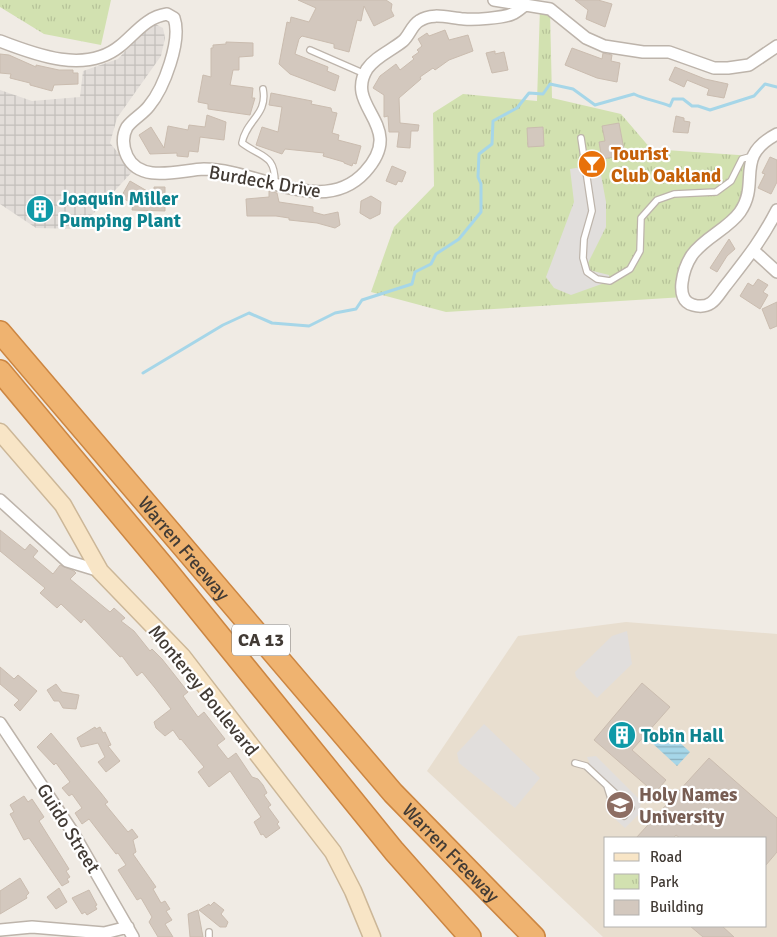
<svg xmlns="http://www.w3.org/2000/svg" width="777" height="937" font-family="Signika,sans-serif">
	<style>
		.industrial { fill: url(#industrial-grid) }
		.education { fill: #e8decf; fill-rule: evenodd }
		.park { fill: url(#park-tufts) }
		.parking { fill: #e1dedc }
		.water { fill: url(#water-rules) }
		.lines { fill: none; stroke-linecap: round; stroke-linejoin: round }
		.stream { stroke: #a6d6e8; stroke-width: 3 }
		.building { fill: #d3c8be; stroke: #cabcaf }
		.lane-casing { stroke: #bdb4ab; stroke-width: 8 }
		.street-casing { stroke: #bdb4ab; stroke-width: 14 }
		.secondary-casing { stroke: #ccb798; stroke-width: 19 }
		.highway-casing { stroke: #cc8642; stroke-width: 24 }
		.lane { stroke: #fff; stroke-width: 5.5 }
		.street { stroke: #fff; stroke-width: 11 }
		.secondary { stroke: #f8e5c6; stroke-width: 16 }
		.highway { stroke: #efb370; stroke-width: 21 }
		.labels { text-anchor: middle; stroke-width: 4.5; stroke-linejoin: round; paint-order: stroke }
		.shield { fill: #fff; stroke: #7b7672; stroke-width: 1 }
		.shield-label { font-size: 18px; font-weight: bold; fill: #423b35 }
		.food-label { font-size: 19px; font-weight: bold; fill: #c56008; stroke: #fff; text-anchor: start }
		.street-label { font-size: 19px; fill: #423b35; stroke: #fff }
		.culture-label { font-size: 19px; font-weight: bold; fill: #0d838f; stroke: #fff; text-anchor: start }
		.education-label { font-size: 19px; font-weight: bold; fill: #785e54; stroke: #fff; text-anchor: start }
	</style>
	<defs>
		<pattern id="industrial-grid" width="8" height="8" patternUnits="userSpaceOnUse" patternTransform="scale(1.25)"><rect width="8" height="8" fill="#e2ddd9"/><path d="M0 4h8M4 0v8" fill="none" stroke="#c3bfbb"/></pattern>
		<pattern id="park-tufts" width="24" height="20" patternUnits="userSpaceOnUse" patternTransform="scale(1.25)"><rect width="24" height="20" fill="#d2e1b0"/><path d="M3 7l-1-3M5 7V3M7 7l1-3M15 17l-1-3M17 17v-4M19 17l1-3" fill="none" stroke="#b6c298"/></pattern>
		<pattern id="water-rules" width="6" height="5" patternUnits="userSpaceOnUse" patternTransform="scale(1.25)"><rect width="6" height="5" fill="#a6d6e8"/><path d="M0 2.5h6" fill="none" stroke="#89afbd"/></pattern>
	</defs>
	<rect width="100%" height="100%" fill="#f0ebe4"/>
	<path class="industrial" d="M155,24l8,4 2,10 -4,18 -44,62 -7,25 23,28 -54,58 -43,-1 -36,-24v-114l32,11 48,-4 3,-26 35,-12 29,-32z"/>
	<path class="education" d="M626,622l151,12v303h-174l-176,-166 91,-135zM606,838h160v88h-160z"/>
	<path class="park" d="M0,0h111l-10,45 -57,-11 -44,-27z
		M540,7l10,2 2,89 69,16 30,35 102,7 -8,46 -53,54 -8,41 -238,15 -75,-20 23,-65 40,-41 -1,-73 30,-19 74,7z"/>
	<path class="parking" d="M599,164l7,38v25l-21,42 24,6 1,6 -39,14 -17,-7 -8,-11 28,-75 -4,-33z
		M627,631l5,33 -35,34 -21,-21 -1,-5 37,-36z
		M484,724l56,54 -25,30 -56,-45 -2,-10z
		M596,756l45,45 -2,13 -14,14 -19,-17 1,-18 -12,-16 -8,-20z"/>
	<path class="water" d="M664,728l26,24 -13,14 -26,-24z"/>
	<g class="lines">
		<path class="stream" d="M143,373l80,-48 26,-12 23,10 37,3 26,-13 21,-4 6,-9 50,-16 3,-12 16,-8 5,-10 23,-15 22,-27v-28l-3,-7 1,-23 13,-10 1,-23 24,-13 12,-15 14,1 7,-10 23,5 22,16 39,-11c12,6 24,7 36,12l3,-7h10l9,7h6l12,4 44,-14 11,-12 12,3"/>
	</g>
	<path class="building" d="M298,0h88l6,4 -1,6 3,6 -20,10 -10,-20 -3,15 -4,-1 -8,32 -15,-4v-4l-32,-8 -3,3 -4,15 33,13 -1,4 12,5 -4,15 -45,-17 -11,-10 8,-42 3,1 1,-6 18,5 7,-14z
		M575,0h23l14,4 -7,23 -19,-8 2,-9z
		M445,30l4,10 19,-5 5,16 -24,9 -14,10 -2,-2 -13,9 1,2 -22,19 1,25 19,2 -1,6h-7l-1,17 -13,-1 2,-15h-10l-1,-16 -4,1v-22l-11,-7 7,-12 16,-12 4,6 14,-11 -2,-2 7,-5 -2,-2 5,-4 -4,-7 9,-6 2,3z
		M226,42l27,1v13l-14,1v13h-6l-3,15 23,3 -1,10h3l-5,17 -42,-6v-5l-10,-2 5,-27 8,2v-29h2v-3l13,-1z
		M572,48l30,11 1,-6 9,2 -1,6 9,2 -3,19 -20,-4 -32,-13z
		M495,51v3l9,-2 4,18 -16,3 -6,-20z
		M0,54l9,1 27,12v-2l23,5h14v3h5v11l-24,1 -2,6 -22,-6v-2l-20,-5 1,-4 -11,-1z
		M675,67l30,12 23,5 -4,14 -17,-3 2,-6 -22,-9 -3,7 -15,-7z
		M271,93l41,8 -1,3 20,4 1,4 5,1 -5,20 7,2 -1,5 23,6 -5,18 -3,-1 -1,3 -8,-3v-1l-21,-6 1,-3 -39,-4 -3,5 -26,-9 6,-18 16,5 4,-25 -13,-2z
		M207,115l19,7 -2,18 -24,-3 -2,15 -9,-1 -1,6 -11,-1v-3l-27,1 -11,-19 12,-8 13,21 4,-22 20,4 1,-5 16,2z
		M676,116l8,2v3l6,1 -2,11 -15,-1z
		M619,123l6,32 -23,4 -3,-17 6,-1 -3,-15z
		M543,127l1,19 -16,1 -1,-19z
		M770,157l7,3v22l-6,12 -13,-6 7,-14 -3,-1z
		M392,166l14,6 -4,10 -4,-1 -2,4 -10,-4z
		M130,181l24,14v-8h11v24l-33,-1 1,-6 -12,-7z
		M269,191l8,2 2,9 34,5v5l11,3 14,-3 2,13 -5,3 -18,-5 -28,-3v-2l-13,-2h-29l-1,-17 23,-2z
		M371,196l10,6 -1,12 -10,5 -10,-6 1,-12z
		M34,202l15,5 -3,10 -15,-5z
		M729,239l6,10 -8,7 -10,16 -7,-4z
		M758,279l10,6 -5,7 5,3 -8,14 -20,-13 8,-13 5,3z
		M777,302v24l-7,3 -8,-20z
		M0,530l25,20 5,-6 8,7 -5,6 20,17 7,-9 14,6 2,2 -6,6 40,33 4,-4 11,10 -4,3 13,10 16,20 2,-2 10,10 26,33 -5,4 15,21 6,-5 21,27 -8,6 11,14 8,-6 16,24 6,2 5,6 4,8 -3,2 7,10 -3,2 11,15 -2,2 3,4 -14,10 -3,-4 -2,1 -7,-13 7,-5 -31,-46 -21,16 -11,-15 6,-5 -23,-28 -1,1 -7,-10 -8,6 -9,-8 -2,-6 17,-13 -16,-21 -13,-16 -5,4 -15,-20 -2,1 -36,-38 -3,4 -20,-19 -4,4 -17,-15 5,-5 -45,-37z
		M0,667l14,12 4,-4 19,16 -17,20 -6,-6 5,-5 -19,-16z
		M642,683l28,24 -38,43 34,30 -11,13 -61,-53z
		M56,684l6,8 17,3 -3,14 -13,-1 -4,-7h-5l-7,-11z
		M95,727l1,2 4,-2 3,6 2,-1 6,13 -3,1 12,15 -14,11 -8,-10 7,-5 -7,-14 -17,4 -4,-9z
		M51,733l50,60 7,9 -3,2 23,28 4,-3 6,8 -5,3 3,12 -3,2 23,33 -3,2 8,14 4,-2 5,8 -4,2 6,9 -7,4 8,13h-15l-9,-15 3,-5 -11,-19 -4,2 -19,-30 8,-5 -8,-12 -2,1 -27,-35 -7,5 -7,-11 7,-5 -10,-14 -3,2 -7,-8 8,-6 -14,-19 -2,2 -17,-18z
		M709,758l68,60v34l-11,13v-27h-86l-4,-3 -3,3h-37z
		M24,796l4,6 4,-3 12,18 -5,4 30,48 -3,2 4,6 -3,2 2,3 -7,4 -33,-48 -5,2 -14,-26 4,-2 -4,-7z
		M20,878l9,15 -3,3 1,2 -27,16v-23z
		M59,888l8,14 -11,7 -9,-12z
		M89,890l8,15 -2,1 2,3 -10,6 -2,-3 -3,2 -10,-16z
		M214,902l10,8 -3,4 7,8 -2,5h-6l-21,-17 10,-6 1,2z
		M198,910l5,27h-13l-2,-23z
		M690,926h32l12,11h-31z"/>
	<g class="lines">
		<defs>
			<path id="lane" d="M310,50l55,24
				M263,89c5,26 -17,31 -21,54 20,15 33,11 33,40
				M581,138l11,73 -8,28 -1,19 4,14 10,7 13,2 20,-12 10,-18 1,-33 16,-18 17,-6 42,-2 15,-11 11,-22 11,-3
				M575,763l11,3 45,42 -7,8 -11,-11 -6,-19
				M209,932v5"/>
			<path id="street" d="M494,0l56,9 36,29 18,8 39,6h26l45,16h14l21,-3 28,-19
				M0,41c36,14 86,33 120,5 15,-12 26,-29 47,-32l7,4c8,22 -10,70 -25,88 -6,8 -16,13 -22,21 -5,9 -4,20 0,29 13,28 53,14 77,13 53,0 119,49 161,3 43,-47 -22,-64 2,-103 8,-12 25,-19 36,-28 6,-5 9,-16 16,-20 13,-9 30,-3 45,-2 10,1 39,-1 48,-5 5,-2 9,-6 13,-9
				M777,134c-44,23 -16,48 -37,78 -12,17 -35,25 -48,43 -8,12 -19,45 1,50 7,2 12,2 18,-2 6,-4 10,-12 15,-18 21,-27 35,-44 51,-75
				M754,251l23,21
				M0,500l67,61 33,10
				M0,723l72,108 61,106
				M0,930l32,-3 72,6 24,-6"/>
			<path id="secondary" d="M0,432l63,73 37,66 82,85 151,196 20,39 19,46"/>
			<g id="highway">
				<path id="s1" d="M0,332l393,461 141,144"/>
				<path d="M0,371l168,201 226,279 76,86"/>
			</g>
		</defs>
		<use href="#lane" class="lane-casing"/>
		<use href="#street" class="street-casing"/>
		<use href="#secondary" class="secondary-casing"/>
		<use href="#highway" class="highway-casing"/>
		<use href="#lane" class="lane"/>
		<use href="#street" class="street"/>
		<use href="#secondary" class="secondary"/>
		<use href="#highway" class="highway"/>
	</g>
	<defs>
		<symbol id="bar-disc" viewBox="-11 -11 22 22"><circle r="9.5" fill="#e8710a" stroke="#fff"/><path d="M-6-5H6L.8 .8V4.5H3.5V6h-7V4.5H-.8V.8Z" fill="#fff"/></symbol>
		<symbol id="building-disc" viewBox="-11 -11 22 22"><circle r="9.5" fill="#0f9aa8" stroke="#fff"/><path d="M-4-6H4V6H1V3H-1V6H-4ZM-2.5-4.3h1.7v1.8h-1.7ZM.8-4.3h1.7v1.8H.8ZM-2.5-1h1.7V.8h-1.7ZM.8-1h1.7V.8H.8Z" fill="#fff"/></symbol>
		<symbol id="university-disc" viewBox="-11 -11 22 22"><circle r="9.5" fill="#8d6e63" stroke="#fff"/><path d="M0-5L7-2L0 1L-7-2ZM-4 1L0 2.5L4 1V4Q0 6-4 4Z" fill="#fff"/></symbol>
	</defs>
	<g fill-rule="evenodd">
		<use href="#bar-disc" x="576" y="148" width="32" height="32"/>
		<use href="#building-disc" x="24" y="193" width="32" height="32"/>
		<use href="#building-disc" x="606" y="719" width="32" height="32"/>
		<use href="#university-disc" x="604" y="789" width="32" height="32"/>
	</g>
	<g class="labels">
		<rect class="shield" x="232" y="624.5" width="58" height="31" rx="4"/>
		<g class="shield-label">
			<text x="261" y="646">CA 13</text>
		</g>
		<g class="food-label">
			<text x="611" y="160">Tourist<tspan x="611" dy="22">Club Oakland</tspan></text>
		</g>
		<g class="street-label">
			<text transform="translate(265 181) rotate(10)" y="7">Burdeck Drive</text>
			<text dy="7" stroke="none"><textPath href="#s1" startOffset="284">Warren Freeway</textPath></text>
			<text transform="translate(204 690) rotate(51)" y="7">Monterey Boulevard</text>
			<text transform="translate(69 828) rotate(58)" y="7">Guido Street</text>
			<text dy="7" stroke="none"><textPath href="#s1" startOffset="689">Warren Freeway</textPath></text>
		</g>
		<g class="culture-label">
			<text x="59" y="205">Joaquin Miller<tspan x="59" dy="22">Pumping Plant</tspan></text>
			<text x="641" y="742">Tobin Hall</text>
		</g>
		<g class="education-label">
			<text x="639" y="801">Holy Names<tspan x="639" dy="22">University</tspan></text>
		</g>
	</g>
	<rect x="604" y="837" width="162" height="90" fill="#ffffff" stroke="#b3b1ae"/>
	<rect x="614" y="853" width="25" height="8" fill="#f8e5c6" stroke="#b3b1ae"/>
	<text x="650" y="862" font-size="15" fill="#423b35">Road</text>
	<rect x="614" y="874" width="25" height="15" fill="url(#park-tufts)" stroke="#b3b1ae"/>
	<text x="650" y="887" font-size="15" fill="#423b35">Park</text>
	<rect x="614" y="900" width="25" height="15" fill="#d3c8be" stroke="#b3b1ae"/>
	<text x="650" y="912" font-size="15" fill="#423b35">Building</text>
</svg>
